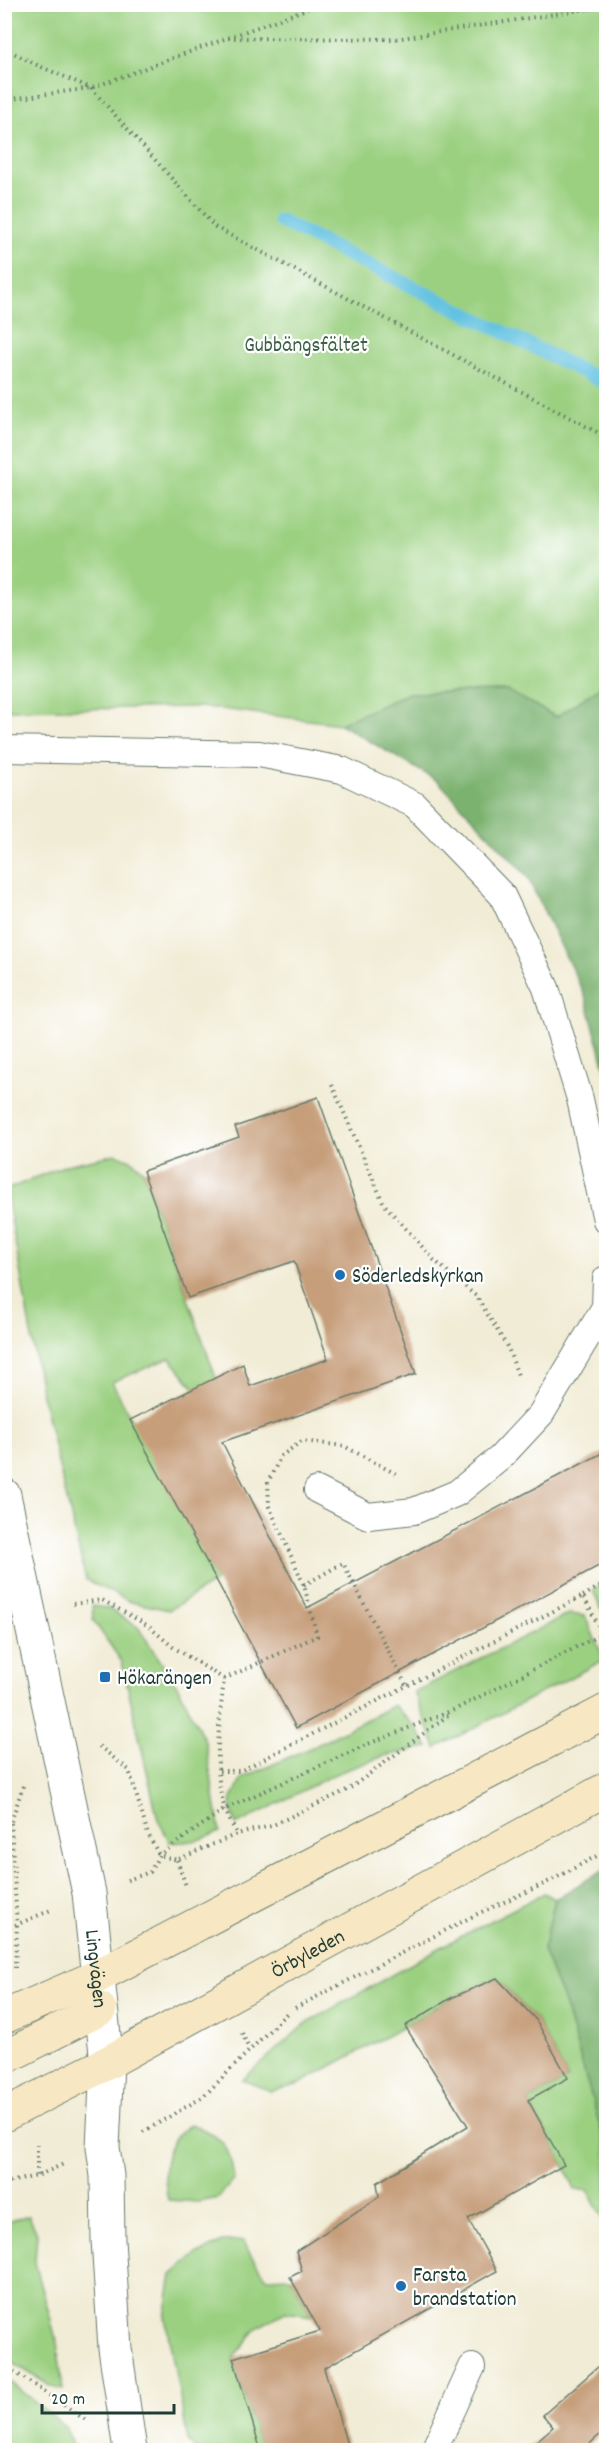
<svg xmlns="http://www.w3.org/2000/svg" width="611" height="2455" font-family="Dekko,sans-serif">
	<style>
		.green { fill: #9bd081; stroke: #5d865a; stroke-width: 1.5 }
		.forest { fill: #7cb26f; stroke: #4e7852; stroke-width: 1.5 }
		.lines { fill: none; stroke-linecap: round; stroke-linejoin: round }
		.stream { stroke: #63c2e1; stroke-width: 14 }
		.building { fill: #c69e7a }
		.service-casing { stroke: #687a6c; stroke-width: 28 }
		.minor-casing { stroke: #687a6c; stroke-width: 35 }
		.secondary-casing { stroke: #687a6c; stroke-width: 35 }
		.path { stroke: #687a6c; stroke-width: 4; stroke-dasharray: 1.5 4.5; stroke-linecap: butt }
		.service { stroke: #fff; stroke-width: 26 }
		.minor { stroke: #fff; stroke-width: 33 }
		.secondary { stroke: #f7e8c3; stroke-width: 33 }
		.poi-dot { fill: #1f6fb2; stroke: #fff; stroke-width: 2 }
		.labels { text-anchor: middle; stroke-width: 4.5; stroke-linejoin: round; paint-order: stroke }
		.park-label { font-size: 21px; fill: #3e6247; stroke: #fff }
		.poi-label { font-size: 21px; fill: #1f3d34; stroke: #fff; text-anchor: start }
		.street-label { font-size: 21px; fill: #1f3d34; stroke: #fff }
	</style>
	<rect width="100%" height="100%" fill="#fff"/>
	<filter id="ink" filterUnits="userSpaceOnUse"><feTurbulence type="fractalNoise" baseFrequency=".0167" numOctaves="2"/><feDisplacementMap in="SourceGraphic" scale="12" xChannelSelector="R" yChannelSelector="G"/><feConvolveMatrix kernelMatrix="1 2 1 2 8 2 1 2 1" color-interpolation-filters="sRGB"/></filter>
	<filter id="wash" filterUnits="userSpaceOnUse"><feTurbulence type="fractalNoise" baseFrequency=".008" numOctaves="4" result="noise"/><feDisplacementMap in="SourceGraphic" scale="24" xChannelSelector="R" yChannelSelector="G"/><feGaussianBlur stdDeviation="1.35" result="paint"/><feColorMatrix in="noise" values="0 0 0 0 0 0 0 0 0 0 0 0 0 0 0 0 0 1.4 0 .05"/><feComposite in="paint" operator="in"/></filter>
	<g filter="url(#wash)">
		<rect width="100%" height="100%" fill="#f1ecd5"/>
		<path class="green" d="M4,5h602v678l-50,34 -48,-26 -99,2 -69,31 -134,-17 -201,3z
			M116,1154l17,7 10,10 84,238 -16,12 -17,-33 -24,-30 -58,24 105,199 -48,29 -38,-8 -45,-22 -45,-189 -35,-201 60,-25z
			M606,1581v38l-13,-28z
			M92,1606l15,2 31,19 41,62 26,52 15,91c-17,7 -32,12 -50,10l-12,-22 -36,-158 -29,-42z
			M569,1614l16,2 19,44 -168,88 -22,-56z
			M394,1705l22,23 12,19 -44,9 -49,18 -99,51 -6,-23 12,-24 77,-34z
			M544,1893l11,6 -12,51 21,52 42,145v76l-19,-33h-12l-11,-25 -36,-65 40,-22 -32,-58 -39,-42 -48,21 -44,27 -108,59 -26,6 -29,-11 63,-56 138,-78z
			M191,2124c33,14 38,20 43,55l-16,19 -19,4 -31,-2c-6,-30 -6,-58 23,-76z
			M29,2216l8,18 -2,28 22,81 6,47 -11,-3 -47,-29v-136z
			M244,2241l6,13 17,24 23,-1 22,39 -27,-4 -27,15 -25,31 28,92h-66l-7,-9 -23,-124 7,-42 24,-20 26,-13z
			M5,2378l61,50 8,22h-69z"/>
		<path class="forest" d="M606,683v388l-21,-75 -58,-120 -89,-95 -98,-57 69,-31 99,-2 48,26z
			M606,1868v279l-42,-145 -21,-52 12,-51z"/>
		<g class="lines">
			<path class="stream" d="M280,221l326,162"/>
		</g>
		<g id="blocks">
			<path class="building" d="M318,1097l98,277 -194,68 85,166 299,-157v111l-310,166 -166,-308 113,-56 7,22 78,-27 -34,-98 -106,37 -45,-127 96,-34 -4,-10z
				M497,1978l39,42 32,58 -40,22 36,65 -96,54 29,52 -173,97 25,83h-88l-28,-93 87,-27 -30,-54 12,-6 -6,-20 83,-54 -2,-14 91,-57 -63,-100 44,-27z
				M606,2360v69l-24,22h-57l28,-24 -10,-12z"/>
		</g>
	</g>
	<g filter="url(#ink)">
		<use href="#blocks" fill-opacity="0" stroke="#687a6c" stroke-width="1.5"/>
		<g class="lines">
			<defs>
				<path id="service" d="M4,749l255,5 83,16 73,35 87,90 44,93 34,111 26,121
					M317,1490l51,26 46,-5 43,-18 43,-35 41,-44 64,-107 1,-28
					M434,2450l38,-83"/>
				<g id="minor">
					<path id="s1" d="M4,1495l85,398 18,170 -4,84 4,29 1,64 7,108 15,102"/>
				</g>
				<g id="secondary">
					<path d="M4,2017l92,-40 510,-266"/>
					<path d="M4,2058l96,-49"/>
					<path id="s2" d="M4,2115l103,-52 499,-274"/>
				</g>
			</defs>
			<use href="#service" class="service-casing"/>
			<use href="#minor" class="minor-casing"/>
			<use href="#secondary" class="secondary-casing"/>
			<path class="path" d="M228,38l167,1 211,-33
				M4,48l35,18 52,22 124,139 391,210
				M4,100l87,-12 229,-84
				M332,1085l52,119 50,56 43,37 31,51 11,30
				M304,1585l39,-22 64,124
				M583,1596l23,-13
				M73,1604l29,-4 45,25 26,22 51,32c-4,39 -12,92 1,130 3,9 8,17 12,25
				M224,1679l93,-43 -13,-51 -35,-79 -1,-24 13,-26 21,-15 42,5 54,29
				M99,1746l30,24 19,64 11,21 18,5 60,-26 34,-8 78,-37 102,-76
				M219,1771h21l343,-175 20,38
				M11,1823l6,102 -2,43
				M4,1831l7,-9 13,-39
				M177,1860l9,26
				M127,1880l23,-8 9,-17 66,-46 143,-65 88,-35 150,-77
				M4,1930l47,-20
				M295,2008l180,-93 71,-32 60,-32
				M242,2033l7,16
				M143,2132l60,-35 85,-85
				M37,2144v32
				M4,2183l33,-7 29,-13
				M4,2365l82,55"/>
			<use href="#service" class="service"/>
			<use href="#minor" class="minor"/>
			<use href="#secondary" class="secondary"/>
		</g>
	</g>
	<g class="poi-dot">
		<circle cx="340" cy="1275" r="6"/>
		<rect x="99" y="1671" width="12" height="12" rx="3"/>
		<circle cx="401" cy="2286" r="6"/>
	</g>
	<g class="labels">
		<g class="park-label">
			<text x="306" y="351">Gubbängsfältet</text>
		</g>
		<g class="poi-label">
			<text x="352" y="1282">Söderledskyrkan</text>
			<text x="117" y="1684">Hökarängen</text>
			<text x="413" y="2281">Farsta<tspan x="413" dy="24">brandstation</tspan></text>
		</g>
		<g class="street-label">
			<text dy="7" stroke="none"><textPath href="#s2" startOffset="344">Örbyleden</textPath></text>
			<text dy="7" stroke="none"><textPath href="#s1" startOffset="483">Lingvägen</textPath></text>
		</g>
	</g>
	<rect width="611" height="2455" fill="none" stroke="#fff" stroke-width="24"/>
	<path d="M42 2404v9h132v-9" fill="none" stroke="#1f3d34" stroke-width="3"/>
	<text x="51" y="2404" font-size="18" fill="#1f3d34" stroke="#ffffff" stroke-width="4.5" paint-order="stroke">20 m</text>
</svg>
